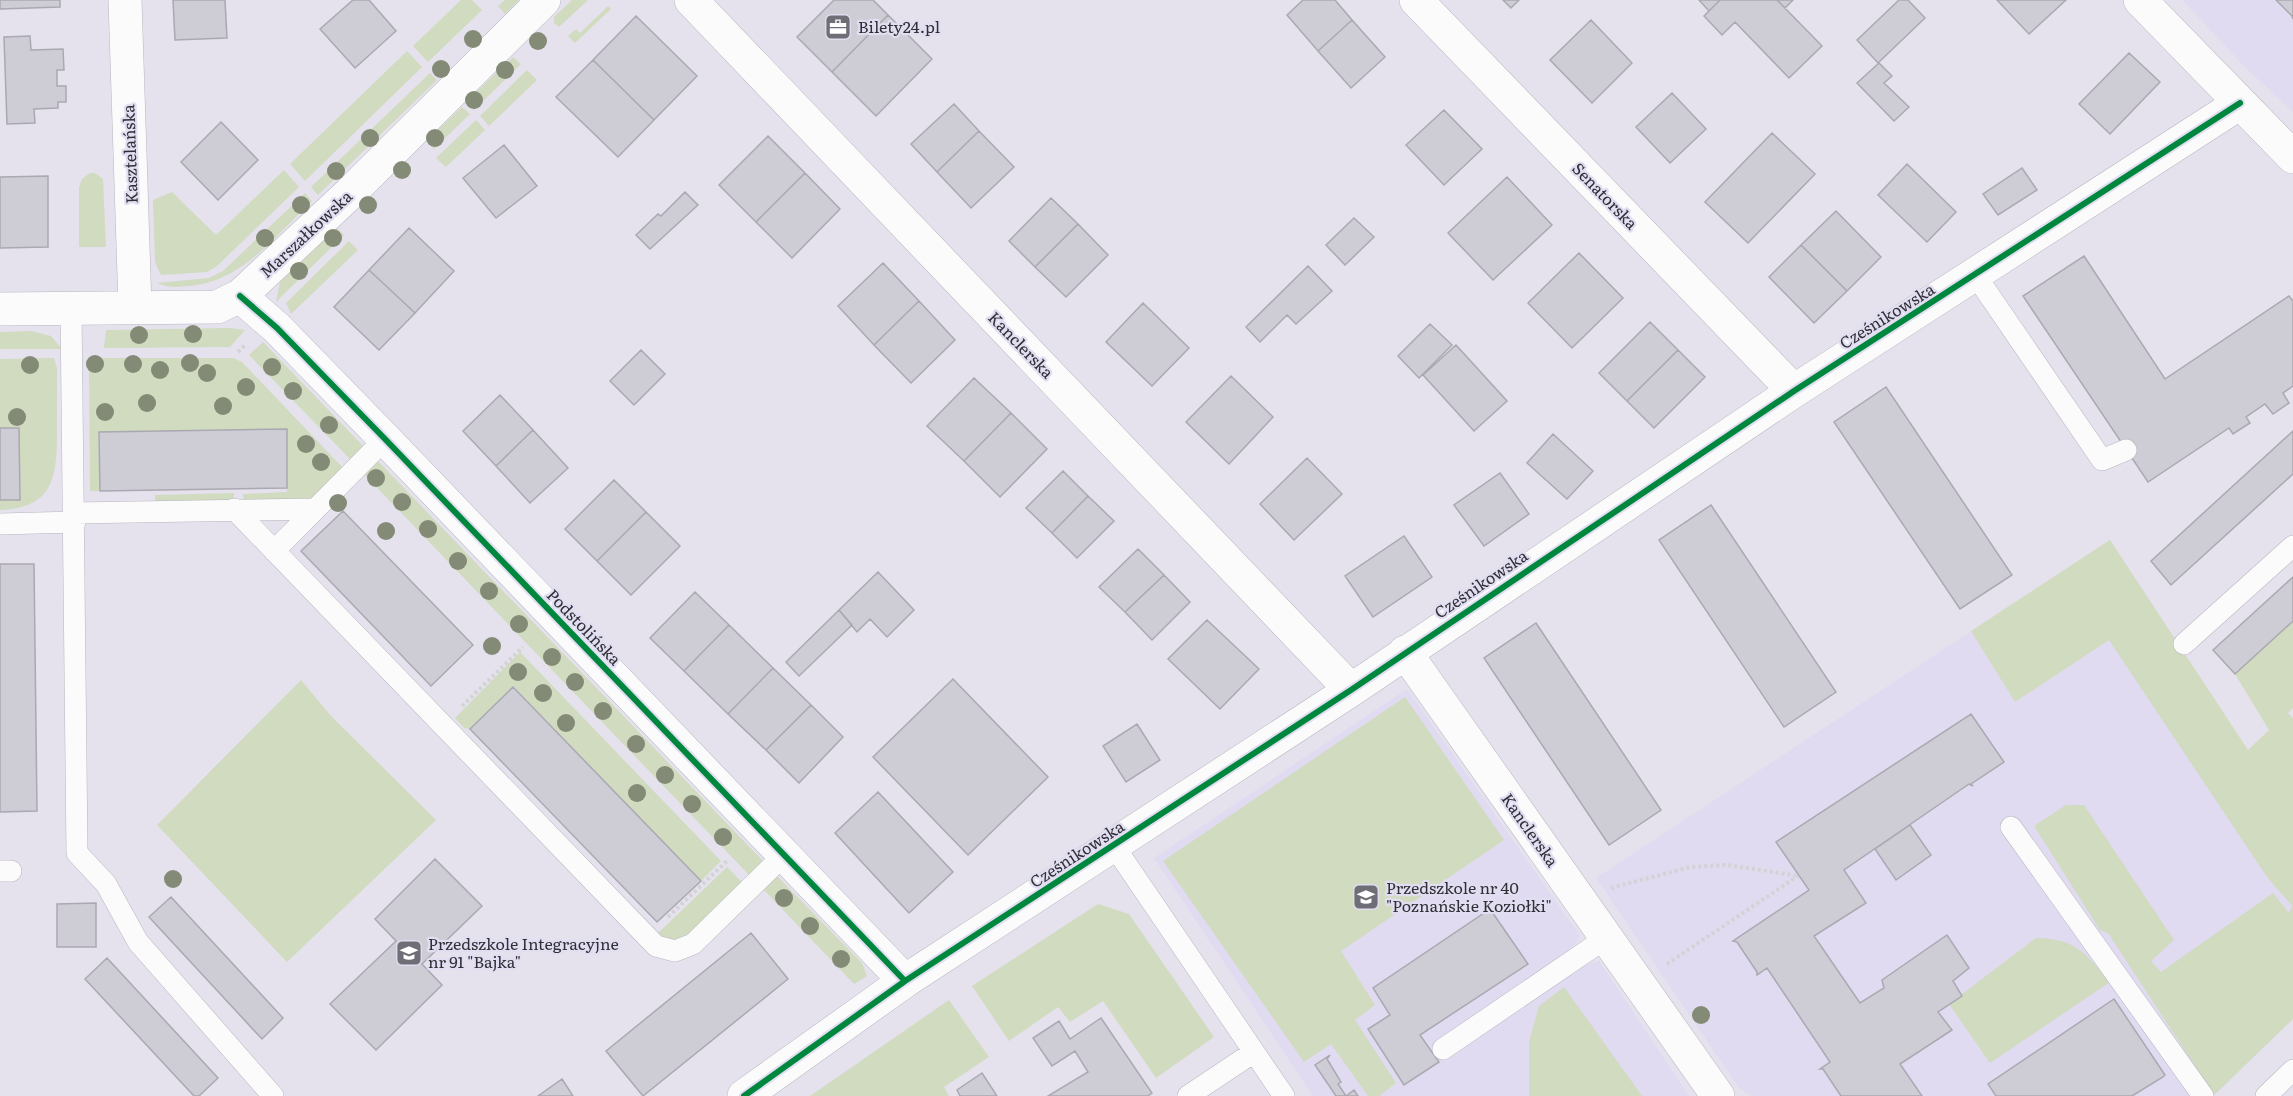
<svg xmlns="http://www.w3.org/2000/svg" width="2293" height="1096" font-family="Literata,serif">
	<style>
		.built { fill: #e0dbf0 }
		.green { fill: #d0dbbf }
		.building { fill: #ceccd5; stroke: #aaa8b1; stroke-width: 1.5 }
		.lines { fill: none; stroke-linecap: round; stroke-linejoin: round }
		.lane-casing { stroke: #b8b6bf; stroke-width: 22 }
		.street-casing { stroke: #b8b6bf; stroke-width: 34 }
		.path { stroke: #d3d3d5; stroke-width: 4; stroke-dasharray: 3 3; stroke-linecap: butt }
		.lane { stroke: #fbfbfc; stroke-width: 21 }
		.street { stroke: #fbfbfc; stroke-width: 33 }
		.cycleway-casing { stroke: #e2def2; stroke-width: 10 }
		.cycleway { stroke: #00873e; stroke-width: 6 }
		.tree { fill: #838a76 }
		.labels { text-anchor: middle; stroke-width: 4.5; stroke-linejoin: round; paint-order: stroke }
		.poi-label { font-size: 16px; fill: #302f36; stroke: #e2def2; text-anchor: start }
		.street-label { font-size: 16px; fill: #302f36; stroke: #e2def2 }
	</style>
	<rect width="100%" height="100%" fill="#e5e2ee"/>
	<path class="built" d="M2182,0h111v112l-45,-42z
		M2110,540l183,280v199l-79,77h-462l-13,-8 -143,-210z
		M1407,689l173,247 -14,20 7,11 26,-6 90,135h-376l-159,-238z"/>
	<path class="green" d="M461,0h11l10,10 -54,52 -15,-16z
		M505,0h14l-14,14 -7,-8z
		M572,0h16l-29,27 -5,-4v-6z
		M608,6l3,3 -36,34 -7,-7 8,-7 4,4z
		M407,51l15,16 -117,114 -15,-17z
		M513,57l8,7 -47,46 -8,-8z
		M527,70l10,10 -48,46 -9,-10z
		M430,73l7,7 -119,115 -7,-8z
		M462,107l8,7 -36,35 -8,-8z
		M476,120l9,10 -39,37 -10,-9z
		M284,170l15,17 -82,79 -10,6 -46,3 -6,-13 -2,-62 19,-8 44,43z
		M90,173h5l8,6 3,68h-27v-60l3,-8z
		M305,193l7,8c-36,34 -70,81 -123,85 -12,1 -21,2 -32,-3l52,-5 14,-7z
		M337,228l7,7 -68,67 4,-20z
		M349,241l9,9 -67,64 -5,-11z
		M230,328l15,2 -15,17 -126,1 2,-18z
		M31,331l20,5 11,13h-62v-17z
		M263,342l101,105 -13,13 -102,-105z
		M54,358l3,10c0,22 0,44 0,66 0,45 -5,74 -57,76v-10h20l-1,-72h-19v-69z
		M93,358h140l9,4 101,106 -33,34 -66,2 -1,-10 44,-2 -1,-63 -186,3v59h-10l-1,-125z
		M376,459l388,403 -14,14 -388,-404z
		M234,493v11l-79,1v-10z
		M2110,540l138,210 21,-20 -34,-56 58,-53v87l-5,5 5,5v301l-79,76 -106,-162 -8,-3 -66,-104 32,-21h18l90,135 -23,21 10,11 112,-79 16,20 3,-7 -25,-29 -158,-237 -94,62 -44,-71z
		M520,652l201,209 -20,20 -187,-194 -44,42 -6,-1 -9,-10z
		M301,680l30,36 105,104 -149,142 -130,-137z
		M1405,697l99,143 -163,111 34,54 -20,15 41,63 -17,13h-11l-37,-52 -27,18 -141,-201z
		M727,867l16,16 -50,49 -20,8 -17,-5z
		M776,875l86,88 5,13 -13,8 -92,-96z
		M1098,904l31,10 85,123 -58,41 -53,-77 -33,21 -12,-15 -49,34 -37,-55z
		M2036,938c42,1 48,15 74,44l-120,81 -41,-59z
		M1564,987l78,109h-113v-54l10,-36z
		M949,1000l40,57 -45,30 5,9h-139z"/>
	<path class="building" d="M0,0h60v7l-60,2z
		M173,0h52l2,38 -52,2z
		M353,0h16l27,31 -41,37 -35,-39z
		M834,0h39l15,15 -56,57 -35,-35z
		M1303,0h32l17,20 -34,31 -31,-36z
		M1503,0h16l-8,8z
		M1699,0h21l-11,11z
		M1720,0h57l45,46 -33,32 -54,-56 -13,13 -18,-19z
		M1777,0h16l-8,8z
		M1899,0h9l17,18 -47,45 -21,-23z
		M1997,0h69l-37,34z
		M2276,0h17v19l-1,-3z
		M888,15l44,44 -56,57 -44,-44z
		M636,16l61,60 -43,44 -61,-60z
		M1352,20l33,37 -34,31 -33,-37z
		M1591,20l41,43 -40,40 -42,-43z
		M30,36l1,14 32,-1 1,21h-7v16h9v16h-8v6l-24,1 1,14 -28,1 -3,-87z
		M2129,53l31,29 -50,52 -31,-30z
		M593,60l61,60 -36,37 -62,-60z
		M1879,63l13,13 -8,7 25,24 -15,14 -37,-38z
		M1672,93l34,36 -36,34 -34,-36z
		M954,104l25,27 -42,41 -26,-28z
		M1444,110l38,39 -38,36 -38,-40z
		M221,122l37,38 -40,40 -37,-38z
		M979,131l35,36 -43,41 -34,-36z
		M1772,133l43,41 -67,69 -43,-41z
		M768,136l37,37 -49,49 -37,-37z
		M504,145l33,41 -41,32 -33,-40z
		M1907,164l49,48 -29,30 -49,-47z
		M2022,168l15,22 -39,25 -15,-21z
		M805,173l35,36 -48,49 -36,-36z
		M48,176v71l-48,1v-71z
		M1507,177l45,48 -59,55 -45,-47z
		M685,192l13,13 -48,44 -14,-14 22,-21 3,2z
		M1051,198l27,26 -43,43 -26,-26z
		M1836,211l45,46 -34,34 -46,-46z
		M1354,218l20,19 -29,28 -19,-20z
		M1078,224l30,31 -42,42 -31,-30z
		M409,228l45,43 -39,42 -46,-43z
		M1801,245l46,46 -33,32 -45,-46z
		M1579,253l44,45 -51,50 -44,-45z
		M2084,256l81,123 124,-83 4,5v85l-10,7 6,10 -16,11 -8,-10 -19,13 4,6 -17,11 -4,-6 -81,54 -125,-186z
		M883,263l36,38 -45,44 -36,-39z
		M1308,266l24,25 -36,33 -9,-9 -27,27 -14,-15z
		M369,270l46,43 -36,37 -45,-43z
		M919,301l36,39 -44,43 -37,-38z
		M1143,303l46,45 -37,38 -46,-44z
		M1650,322l28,28 -51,51 -28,-28z
		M1430,324l22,21 -33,33 -21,-22z
		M1456,345l51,56 -33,30 -51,-56z
		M641,350l24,24 -31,31 -24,-24z
		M1678,350l27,27 -51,51 -27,-27z
		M1231,376l42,41 -44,47 -43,-42z
		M974,378l37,35 -47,48 -37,-35z
		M1886,387l126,188 -52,34 -126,-187z
		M500,395l33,35 -37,36 -33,-35z
		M1011,413l36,36 -47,48 -36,-36z
		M0,428h19l1,72h-20z
		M287,429v59l-187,3 -1,-59z
		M533,430l35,38 -38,35 -34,-37z
		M2293,431v43l-122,111 -20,-24z
		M1553,434l40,37 -26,28 -40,-36z
		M1307,458l35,36 -48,46 -34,-36z
		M1063,471l25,25 -36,37 -26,-25z
		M1500,473l29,41 -45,32 -30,-41z
		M614,480l32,32 -49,49 -32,-32z
		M1088,496l26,25 -37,37 -25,-25z
		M1711,505l125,187 -52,35 -125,-187z
		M343,511l130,134 -42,41 -130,-135z
		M646,512l34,34 -49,49 -34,-34z
		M1404,536l28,41 -59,40 -28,-41z
		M1138,549l26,26 -39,37 -26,-25z
		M0,564h34l3,247 -37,1z
		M878,572l36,38 -27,27 -17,-18 -13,13 -18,-22z
		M1164,575l26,27 -38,38 -27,-28z
		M2293,577v44l-58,53 -22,-24z
		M695,592l34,33 -45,46 -34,-33z
		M839,610l13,15 -53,51 -13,-14z
		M1207,620l52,49 -39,40 -52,-50z
		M1536,623l125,187 -52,35 -125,-187z
		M729,625l44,43 -45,46 -44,-43z
		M773,668l38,37 -45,45 -38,-36z
		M953,679l95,98 -80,78 -95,-98z
		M513,687l188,194 -44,41 -187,-193z
		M811,705l32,32 -44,46 -33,-33z
		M1971,714l33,48 -33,22 2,2 -4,-2 -125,86 22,33 -52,33 46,67 24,-15 -2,-8 65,-45 22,33 -16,13 9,15 -24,16 14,18 -52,34 22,32h-81l-18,-27h-3l10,-7 -63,-94 -10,7v-3l-20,-30 -4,-1 76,-51 -33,-48z
		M1137,724l23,36 -34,22 -23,-36z
		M878,792l75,80 -44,41 -74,-80z
		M1910,825l21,30 -35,25 -21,-31z
		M435,859l47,47 -60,58 20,21 -66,65 -46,-46 66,-63 -21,-22z
		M171,897l112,121 -21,21 -113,-122z
		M96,903v44h-39v-43z
		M1490,909l38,55 -108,71 19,27 -35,23 -36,-56 22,-14 -17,-27z
		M751,933l37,46 -145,117 -37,-45z
		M107,958l111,120 -19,18h-5l-109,-117z
		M2114,999l51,76 -2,2 -31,19h-136l-8,-12z
		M1101,1018l51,75 -4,3h-100l40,-24 -13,-21 -23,15 -19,-28 26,-17 11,18z
		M1330,1055l-3,4 14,23 -3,2 8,12 8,-6 4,6h-22l-21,-31z
		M982,1073l15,23h-37l-3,-6z
		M562,1079l11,17h-35z"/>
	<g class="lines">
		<defs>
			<path id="lane" d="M1976,276l126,184 24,-10
				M71,309l6,544 29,31 32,58 135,154
				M234,509l422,437 19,5 18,-7 91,-89
				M74,513l240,-4
				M0,524l75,-2
				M274,551l111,-112
				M2184,644l109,-98
				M2011,827l192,269
				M1114,846l170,250
				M0,871h11
				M1443,1049l163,-111
				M1188,1096l66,-44
				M2266,1096l27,-26"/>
			<path id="street" d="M125,0l10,307
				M691,0l660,690
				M1416,0l378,391
				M2140,0l153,157
				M240,296l37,32 108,111 520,542
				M0,309l217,-2 23,-11 110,-103 194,-193
				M1405,652l313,444
				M744,1096l161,-115 446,-291 443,-299 446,-288"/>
		</defs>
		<use href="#lane" class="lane-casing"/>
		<use href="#street" class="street-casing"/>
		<path class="path" d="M238,352l8,-8
			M462,706l61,-59
			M1611,888l79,-21 37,-2 72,11
			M668,917l60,-57
			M1667,964l131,-88"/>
		<use href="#lane" class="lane"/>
		<use href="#street" class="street"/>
		<defs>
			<path id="cycleway" d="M240,296l37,32 108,111 520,542
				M744,1096l161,-115 446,-291 443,-299 446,-288"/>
		</defs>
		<use href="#cycleway" class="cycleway-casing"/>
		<use href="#cycleway" class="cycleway"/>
	</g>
	<g class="tree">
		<circle cx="473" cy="39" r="9"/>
		<circle cx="538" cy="41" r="9"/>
		<circle cx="441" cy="69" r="9"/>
		<circle cx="505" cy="70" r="9"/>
		<circle cx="474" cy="100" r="9"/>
		<circle cx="370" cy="138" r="9"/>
		<circle cx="435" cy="138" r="9"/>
		<circle cx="402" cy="170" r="9"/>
		<circle cx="336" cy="171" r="9"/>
		<circle cx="301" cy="205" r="9"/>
		<circle cx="368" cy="205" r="9"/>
		<circle cx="265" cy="238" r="9"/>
		<circle cx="333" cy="238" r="9"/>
		<circle cx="299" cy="271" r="9"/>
		<circle cx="193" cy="334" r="9"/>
		<circle cx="139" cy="335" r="9"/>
		<circle cx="190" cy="363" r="9"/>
		<circle cx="95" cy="364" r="9"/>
		<circle cx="133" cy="364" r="9"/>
		<circle cx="30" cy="365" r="9"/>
		<circle cx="272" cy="367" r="9"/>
		<circle cx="160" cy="370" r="9"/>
		<circle cx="207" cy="373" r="9"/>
		<circle cx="246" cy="387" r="9"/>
		<circle cx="293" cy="391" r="9"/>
		<circle cx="147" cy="403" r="9"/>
		<circle cx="223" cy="406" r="9"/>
		<circle cx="105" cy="412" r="9"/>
		<circle cx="17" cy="417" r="9"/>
		<circle cx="329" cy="425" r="9"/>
		<circle cx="306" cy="444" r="9"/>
		<circle cx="321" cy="462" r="9"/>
		<circle cx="376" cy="478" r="9"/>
		<circle cx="402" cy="502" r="9"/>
		<circle cx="338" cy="503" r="9"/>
		<circle cx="428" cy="529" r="9"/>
		<circle cx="386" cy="531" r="9"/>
		<circle cx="458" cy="561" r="9"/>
		<circle cx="489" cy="591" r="9"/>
		<circle cx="519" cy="624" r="9"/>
		<circle cx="492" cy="646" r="9"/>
		<circle cx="552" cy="657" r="9"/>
		<circle cx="518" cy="672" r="9"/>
		<circle cx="575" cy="682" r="9"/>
		<circle cx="543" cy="693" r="9"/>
		<circle cx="603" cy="711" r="9"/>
		<circle cx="566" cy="723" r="9"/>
		<circle cx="636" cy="744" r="9"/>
		<circle cx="665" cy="775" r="9"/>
		<circle cx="637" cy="793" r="9"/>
		<circle cx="692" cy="804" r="9"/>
		<circle cx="723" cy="837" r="9"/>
		<circle cx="173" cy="879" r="9"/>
		<circle cx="784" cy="898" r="9"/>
		<circle cx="810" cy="926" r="9"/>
		<circle cx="841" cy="959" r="9"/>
		<circle cx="1701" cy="1015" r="9"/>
	</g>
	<defs>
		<symbol id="office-square" viewBox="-11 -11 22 22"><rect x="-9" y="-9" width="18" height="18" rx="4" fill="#6f6e76" stroke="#e2def2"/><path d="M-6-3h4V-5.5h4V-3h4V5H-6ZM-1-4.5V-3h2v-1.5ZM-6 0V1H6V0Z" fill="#fff"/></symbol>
		<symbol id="school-square" viewBox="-11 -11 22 22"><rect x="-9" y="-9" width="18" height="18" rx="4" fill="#6f6e76" stroke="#e2def2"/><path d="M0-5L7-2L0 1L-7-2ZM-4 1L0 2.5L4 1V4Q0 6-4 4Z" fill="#fff"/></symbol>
	</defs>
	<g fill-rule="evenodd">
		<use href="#office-square" x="823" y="12" width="30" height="30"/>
		<use href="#school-square" x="1351" y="882" width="30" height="30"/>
		<use href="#school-square" x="394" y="938" width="30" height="30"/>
	</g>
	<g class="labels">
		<g class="poi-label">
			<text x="858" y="33">Bilety24.pl</text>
			<text x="1386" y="894">Przedszkole nr 40<tspan x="1386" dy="18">"Poznańskie Koziołki"</tspan></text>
			<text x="428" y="950">Przedszkole Integracyjne<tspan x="428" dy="18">nr 91 "Bajka"</tspan></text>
		</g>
		<g class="street-label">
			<text transform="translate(130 154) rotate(-92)" y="6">Kasztelańska</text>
			<text transform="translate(1605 196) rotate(46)" y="6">Senatorska</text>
			<text transform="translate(306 234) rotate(-43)" y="6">Marszałkowska</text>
			<text transform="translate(1887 316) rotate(-32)" y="6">Cześnikowska</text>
			<text transform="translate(1021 345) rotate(46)" y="6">Kanclerska</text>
			<text transform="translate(1481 584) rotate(-34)" y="6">Cześnikowska</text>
			<text transform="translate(584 627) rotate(46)" y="6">Podstolińska</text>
			<text transform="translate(1530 830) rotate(55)" y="6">Kanclerska</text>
			<text transform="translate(1077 854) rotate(-33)" y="6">Cześnikowska</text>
		</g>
	</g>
</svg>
